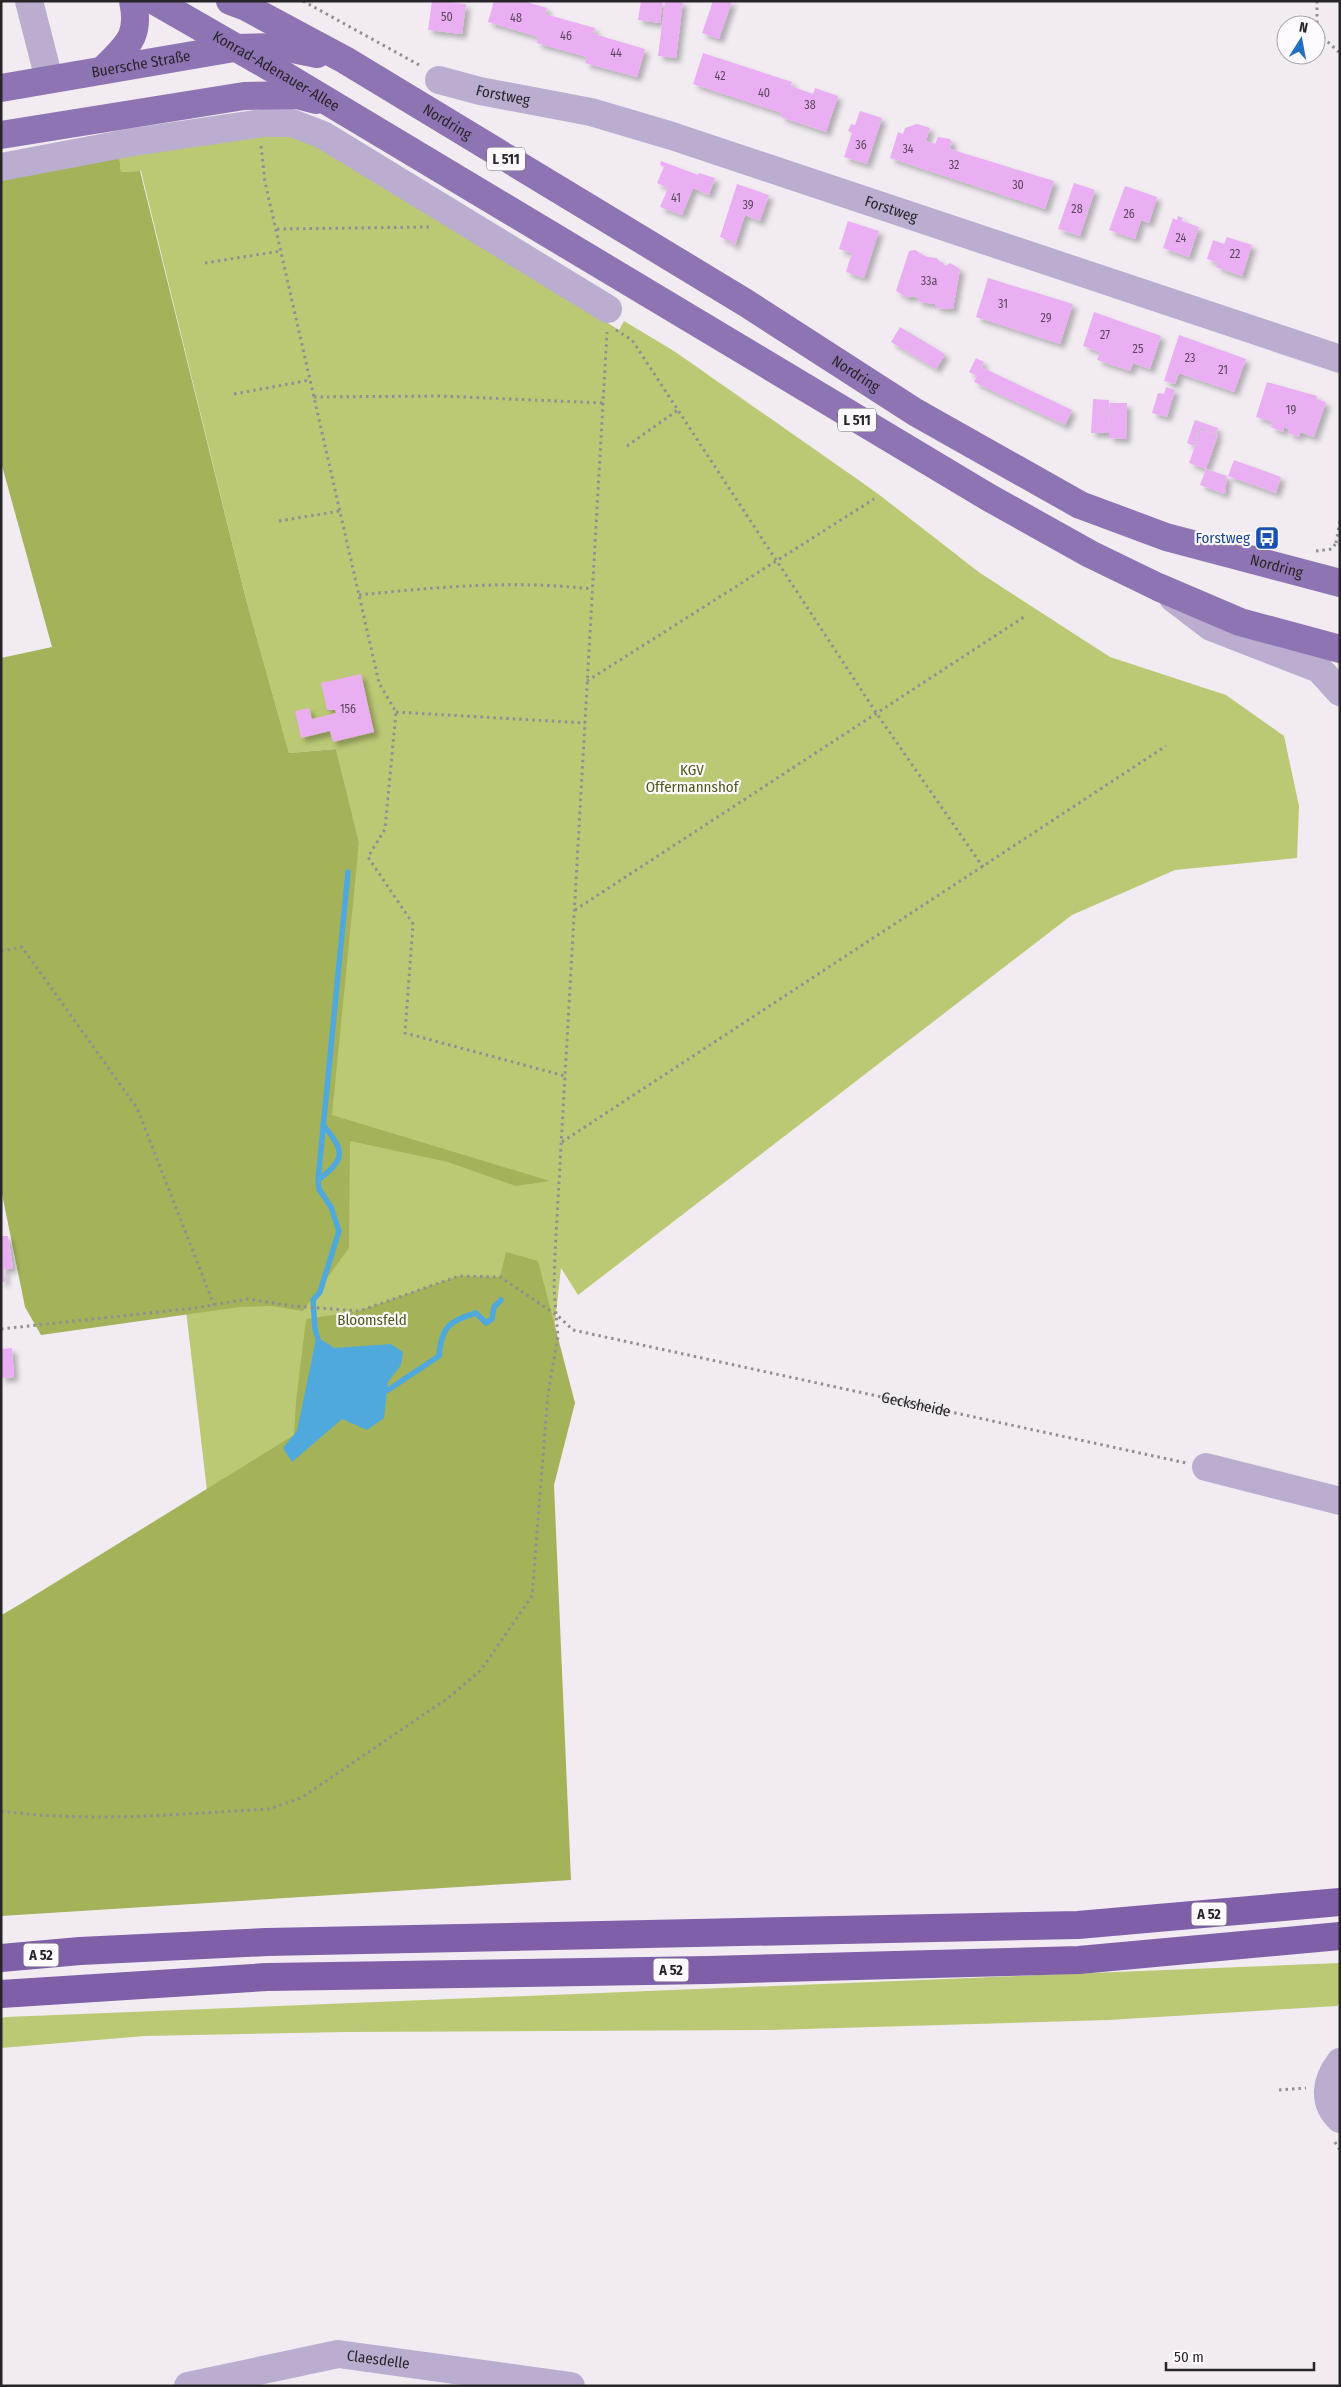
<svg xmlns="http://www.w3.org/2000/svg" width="1341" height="2387" font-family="'Fira Sans Condensed',sans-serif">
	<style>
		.green { fill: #bbc975 }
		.forest { fill: #a4b259 }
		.water { fill: #4fa9dd }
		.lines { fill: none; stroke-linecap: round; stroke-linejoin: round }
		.stream { stroke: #4fa9dd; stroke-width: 5.5 }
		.building { fill: #eaaef3; filter: url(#shadow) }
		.path { stroke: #938e93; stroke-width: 3; stroke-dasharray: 2.5 4; stroke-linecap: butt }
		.minor { stroke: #baadd0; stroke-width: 28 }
		.major { stroke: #8e74b3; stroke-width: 28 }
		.highway { stroke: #7e5fa8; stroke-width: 28 }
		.labels { text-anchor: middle; stroke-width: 4.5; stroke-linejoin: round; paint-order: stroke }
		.number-label { font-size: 12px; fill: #58475b }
		.shield { fill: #fefaff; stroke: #686568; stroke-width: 1 }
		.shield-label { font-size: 14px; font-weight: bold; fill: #282528 }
		.street-label { font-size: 15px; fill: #282528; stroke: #fefaff }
		.transit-label { font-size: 15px; fill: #164399; stroke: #fefaff; text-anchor: end }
		.park-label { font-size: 15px; fill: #505919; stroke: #fefaff }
	</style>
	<defs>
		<filter id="shadow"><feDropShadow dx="4.5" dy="4.5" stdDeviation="2.5" flood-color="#0004"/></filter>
	</defs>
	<rect width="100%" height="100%" fill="#f2ecf2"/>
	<path class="green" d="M296,132l101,59 222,139 5,-9 50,30 203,142 103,80 130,84 116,38 58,41 15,70 -2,52 -122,12 -103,45 -494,380 -17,-27 -10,90 -550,378v-121l96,-53 110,-71 -22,-189 170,-432 4,-28 -23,-93 -47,4 -43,-154 -105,-428 -20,1 -2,-18z
		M1340,1963v39l-3,4 -228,14 -338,10 -424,2 -202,4 -144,12v-30l5,-1z"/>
	<path class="forest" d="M119,154l2,18 19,-1 106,428 43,154 47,-4 23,93 -27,273 218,66 -34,5 -68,-24 -98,-21 -1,107 -46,63 -32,-5 -31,1 -199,28 -16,-28 -24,-118v-531l51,-11 -51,-185v-287z
		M506,1252l32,9 37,142 -21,82 17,395 -570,36v-300l293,-181 2,-33 10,-83 53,-8 100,-35 41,1z"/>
	<path class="water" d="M316,1339l6,1 12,8 57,-4 12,8 -2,13 -13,17 -4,36 -17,12 -25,-11 -50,43 -9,-14 14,-17z"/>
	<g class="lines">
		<path class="stream" d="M318,1180c28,-21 27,-29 5,-55
			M318,1339l-3,-10 -2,-29 7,-8 19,-61 -8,-24 -12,-18 -1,-9 30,-308
			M388,1390l51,-34c2,-29 10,-35 37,-43l10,10 6,-4 2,-12 7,-7"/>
	</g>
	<path class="building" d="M432,1l34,3 -4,30 -34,-4z
		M494,1h29l24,7 -2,6 50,14 -1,6 51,15 -8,28 -52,-14 2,-6 -50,-14 1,-6 -50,-15z
		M641,1h22l-3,22 -22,-3z
		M665,1h18l-7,57 -18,-2z
		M713,1h19l-13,38 -17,-6z
		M703,53l89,29 -1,4 22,8 2,-6 23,8 -12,36 -45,-15 1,-4 -89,-29z
		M860,111l22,7 -15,46 -23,-7 8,-24 -4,-2 3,-7 4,1z
		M917,124l13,4 -4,13 9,3 3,-7 12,2 2,3 -2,7 104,32 -9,28 -155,-51 8,-26 5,2 2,-6z
		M661,161l37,14 1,-2 16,5 -6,17 -16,-7 -11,27 -22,-8 8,-19 -11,-5 7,-16 -4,-2z
		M1074,183l21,7 -15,46 -22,-7z
		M737,184l32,11 -9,26 -15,-6 -10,30h-4l1,-3 -12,-5z
		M1125,186l32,11 -8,26 -8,-3 -6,19 -26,-9z
		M1178,216l5,2 -1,3 17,6 -10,30 -26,-9 10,-30 4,2z
		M848,221l31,10 -15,47 -18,-6 6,-19 -13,-4z
		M1227,237l25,8 -10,31 -26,-9 2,-4 -11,-4 6,-19 11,4z
		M915,250l12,7 10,1 2,3 5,2 -1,1 3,2 4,-3 10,6 -7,40 -16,-1 -2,-4 -16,-2 -1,-4 -6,-2 -4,2 -12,-7 13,-40z
		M988,278l85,26 -13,40 -84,-27z
		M1094,312l67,24 -11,33 -17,-6 -3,8 -33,-11 3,-8 -17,-6z
		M900,327l45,27 -9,15 -45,-27z
		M1179,335l67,24 -12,33 -55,-19 -4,11 -11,-3z
		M976,358l8,4 -3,5 91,43 -7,15 -91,-43 3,-6 -8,-4z
		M1267,382l50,14 -1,3 10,3 -12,35 -14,-5 -1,5 -11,-4 1,-4 -5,-2 -1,5 -12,-5 2,-5 -17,-5z
		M1166,387l9,3 -8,27 -15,-4 6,-20 6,1z
		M1093,399l16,1 -1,33h-17z
		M1110,403h17l-1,36 -17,-1z
		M1195,420l23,8 -2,6 -16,-6 -6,18 -7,-3z
		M1201,430l17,5 -12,34 -17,-6z
		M1234,460l47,17 -5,16 -48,-17z
		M1206,469l21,7 -2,18 -25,-9z
		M361,674l13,58 -41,10 -3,-11 -29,7 -6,-27 14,-3 3,11 24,-6 -1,-3h-8l-6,-27z
		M1,1236h7l5,32 -9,1 1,13h-4z
		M12,1348l2,29 -13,1v-29z"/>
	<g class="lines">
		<g class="path">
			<path d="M303,1l118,65"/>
			<path d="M1317,1v31l23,21"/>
			<path d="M261,146l4,36 114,501 17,29 -11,117 -17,28 45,67 -8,109 160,43"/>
			<path d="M277,229l152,-2"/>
			<path d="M205,263l76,-12"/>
			<path d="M616,330l16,10 245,374 106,153"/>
			<path d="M234,394l76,-14"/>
			<path d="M314,397l127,-1 162,7"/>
			<path d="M627,446l51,-36"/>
			<path d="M279,521l61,-10"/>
			<path d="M1336,543l4,-22"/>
			<path d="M1316,551l16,-2 4,-6 4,1"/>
			<path d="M359,595c77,-8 156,-15 233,-6"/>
			<path d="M587,681l287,-182"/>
			<path d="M396,712l189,11"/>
			<path d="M575,910l449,-293"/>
			<path d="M1,951l21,-4 115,161 77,197"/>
			<path d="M562,1142l604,-396"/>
			<path id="s1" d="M1,1329l194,-21 53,-9 45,7 66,5 100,-35 41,1 58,39 15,14 613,133"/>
			<path d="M1,1811c90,12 178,3 268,-2l32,-11 147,-100 33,-28 51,-74 16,-203 10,-56 -4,-48 1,-36 52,-921"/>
			<path d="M1279,2090l27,-2"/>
			<path d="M1335,2142l5,8"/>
		</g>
		<g class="minor">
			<path d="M29,1l20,78"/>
			<path id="s2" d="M439,80l41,11 111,21 81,24 668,223"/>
			<path d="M1,167l132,-25 130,-19h29l31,12 285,174"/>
			<path d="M1173,598l38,29 108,42 21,23"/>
			<path d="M1206,1467l134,34"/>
			<path d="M1340,2062c-14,18 -18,40 0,57"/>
			<path id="s3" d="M188,2386l150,-32 233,32"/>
		</g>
		<g class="major">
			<path id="s4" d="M155,1l127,73 706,423 102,57 68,33 82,35 100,27"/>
			<path id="s5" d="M230,1l16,6 99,53 401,243 169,109 165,93 86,32 174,46"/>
			<path d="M103,70c23,-24 38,-32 30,-69"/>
			<path id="s6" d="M1,88l233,-40 49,-1 34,7"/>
			<path d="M1,135l243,-39 53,-1 19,5"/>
		</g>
		<path class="highway" d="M1,1958l79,-7 187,-9 811,-17 262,-23
			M1,1994l266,-17 441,-7 371,-10 261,-24"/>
	</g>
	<defs>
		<symbol id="bus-square" viewBox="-11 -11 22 22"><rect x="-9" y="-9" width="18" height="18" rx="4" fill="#1a4fb4" stroke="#fefaff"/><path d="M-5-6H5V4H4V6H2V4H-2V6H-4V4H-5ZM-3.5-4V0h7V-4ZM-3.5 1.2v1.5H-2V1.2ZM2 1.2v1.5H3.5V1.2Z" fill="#fff"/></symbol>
	</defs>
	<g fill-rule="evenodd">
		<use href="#bus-square" x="1253" y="524" width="28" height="28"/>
	</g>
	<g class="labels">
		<g class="number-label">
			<text x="447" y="21">50</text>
			<text x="516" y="22">48</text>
			<text x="566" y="40">46</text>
			<text x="616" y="57">44</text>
			<text x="720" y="80">42</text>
			<text x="764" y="97">40</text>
			<text x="810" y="109">38</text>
			<text x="861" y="149">36</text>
			<text x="908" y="153">34</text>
			<text x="954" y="169">32</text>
			<text x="1018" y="189">30</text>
			<text x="676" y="202">41</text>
			<text x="748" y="209">39</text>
			<text x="1077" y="213">28</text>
			<text x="1129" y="218">26</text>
			<text x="1181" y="242">24</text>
			<text x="1235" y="258">22</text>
			<text x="929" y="285">33a</text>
			<text x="1003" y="308">31</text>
			<text x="1046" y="322">29</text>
			<text x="1105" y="339">27</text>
			<text x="1138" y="353">25</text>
			<text x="1190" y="362">23</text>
			<text x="1223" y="374">21</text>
			<text x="1291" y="414">19</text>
			<text x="348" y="713">156</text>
		</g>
		<g class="shield">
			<rect x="487" y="147.5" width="38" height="23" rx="4"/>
			<rect x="838" y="408.5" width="38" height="23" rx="4"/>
			<rect x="1191.5" y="1902.5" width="35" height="23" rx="4"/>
			<rect x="23.5" y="1943.5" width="35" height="23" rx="4"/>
			<rect x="653.5" y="1958.5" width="35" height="23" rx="4"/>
		</g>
		<g class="shield-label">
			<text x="506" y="164">L 511</text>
			<text x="857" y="425">L 511</text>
			<text x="1209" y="1919">A 52</text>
			<text x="41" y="1960">A 52</text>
			<text x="671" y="1975">A 52</text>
		</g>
		<g class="street-label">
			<text dy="5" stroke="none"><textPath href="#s6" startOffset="142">Buersche Straße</textPath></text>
			<text dy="5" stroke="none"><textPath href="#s4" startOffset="140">Konrad-Adenauer-Allee</textPath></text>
			<text dy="5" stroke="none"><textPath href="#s2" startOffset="66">Forstweg</textPath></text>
			<text dy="5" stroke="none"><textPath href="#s5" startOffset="249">Nordring</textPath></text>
			<text dy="5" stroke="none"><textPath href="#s2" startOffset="471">Forstweg</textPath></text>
			<text dy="5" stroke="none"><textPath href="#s5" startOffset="729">Nordring</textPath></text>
			<text dy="5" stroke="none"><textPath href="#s5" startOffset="1195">Nordring</textPath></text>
			<text dy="5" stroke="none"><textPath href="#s1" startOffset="949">Gecksheide</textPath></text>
			<text dy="5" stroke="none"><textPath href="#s3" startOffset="194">Claesdelle</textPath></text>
		</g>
		<g class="transit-label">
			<text x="1250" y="543">Forstweg</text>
		</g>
		<g class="park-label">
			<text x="692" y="775">KGV<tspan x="692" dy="17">Offermannshof</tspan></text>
			<text x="372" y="1325">Bloomsfeld</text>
		</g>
	</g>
	<rect width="1341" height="2387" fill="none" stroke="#282528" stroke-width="5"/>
	<g transform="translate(1301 40) rotate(11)"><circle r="24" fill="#fefaff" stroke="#a8a5a9"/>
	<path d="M0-4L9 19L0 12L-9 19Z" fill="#2171c0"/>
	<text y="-8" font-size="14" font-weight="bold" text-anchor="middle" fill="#282528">N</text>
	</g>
	<path d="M1166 2362v8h148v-8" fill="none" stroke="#282528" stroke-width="2.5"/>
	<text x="1174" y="2362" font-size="15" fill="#282528" stroke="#fefaff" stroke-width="4" paint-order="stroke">50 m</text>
</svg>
